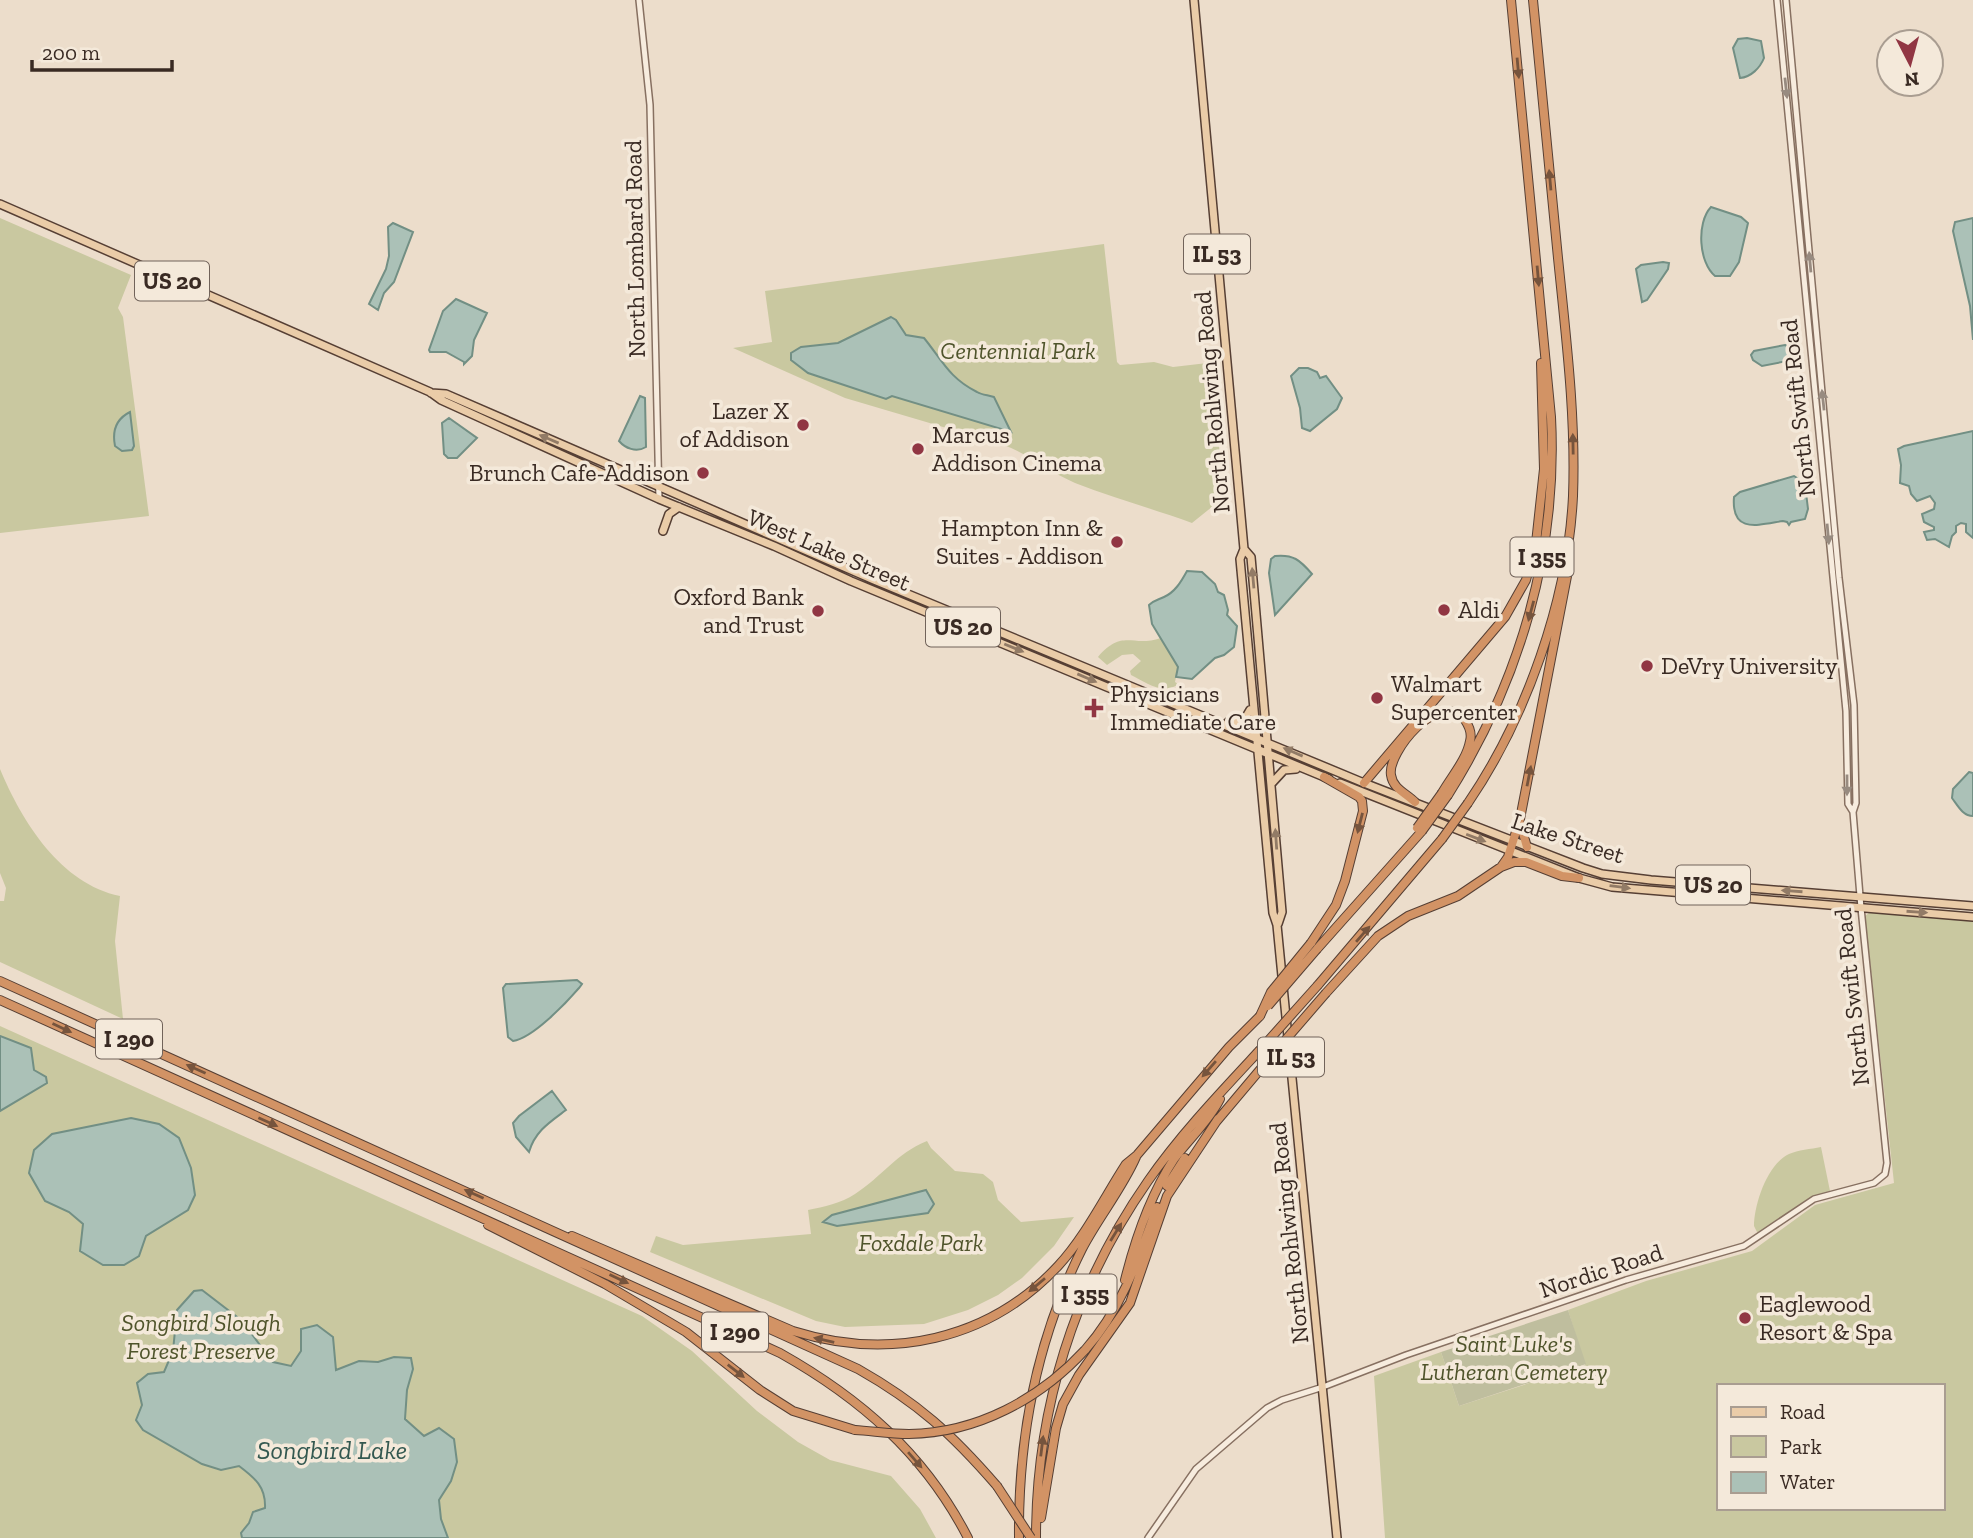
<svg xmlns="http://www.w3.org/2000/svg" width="1973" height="1538" font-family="'Zilla Slab',serif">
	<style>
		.green { fill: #c9c8a0; fill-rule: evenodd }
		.cemetery { fill: #bfbe9e }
		.water { fill: #abc1b7; stroke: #728f84; stroke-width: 2 }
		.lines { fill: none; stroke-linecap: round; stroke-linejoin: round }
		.tertiary-casing { stroke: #877061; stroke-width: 8 }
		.primary-casing { stroke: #563f34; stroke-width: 10 }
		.motorway-casing { stroke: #563f34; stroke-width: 10 }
		.tertiary { stroke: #f7ecde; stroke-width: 5 }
		.primary { stroke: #eacca8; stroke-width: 7 }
		.motorway { stroke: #d29365; stroke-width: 8 }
		.motorway-bridge-casing { stroke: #563f34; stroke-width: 10; stroke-linecap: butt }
		.motorway-bridge { stroke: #d29365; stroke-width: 8 }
		.oneway { fill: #76543d }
		.oneway2 { fill: #988b80 }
		.oneway3 { fill: #927b66 }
		.poi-dot { fill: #913643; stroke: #f4e9da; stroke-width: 2.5 }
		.labels { text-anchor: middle; stroke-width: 7; stroke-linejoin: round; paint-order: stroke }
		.shield { fill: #f4e9da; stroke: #71635a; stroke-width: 2 }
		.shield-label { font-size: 23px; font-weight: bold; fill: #392a23 }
		.street-label { font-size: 24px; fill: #392a23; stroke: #f4e9da }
		.park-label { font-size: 24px; font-style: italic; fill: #4f542b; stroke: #f4e9da }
		.poi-label { font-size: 24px; fill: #392a23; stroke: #f4e9da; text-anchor: start }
		.water-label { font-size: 26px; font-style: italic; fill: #335850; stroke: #f4e9da }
	</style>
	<rect width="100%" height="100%" fill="#ecddcb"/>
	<path class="green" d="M0,218l131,57 -13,33 5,9 26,199 -149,17z
		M1104,244l13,118 3,3 34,-3 19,5 43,-5 -1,33 8,103 -31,25c-38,-14 -79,-25 -117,-40 -25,-11 -45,-28 -71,-38l-159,-47 -112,-50 39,-6 -7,-51z
		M1161,638l17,29 -3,15 3,2c-14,12 -33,-2 -47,-9l-1,-4 11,-10 -8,-7 -11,1 -15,10 -9,-8c25,-29 34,-9 63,-19z
		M0,769c22,53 61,115 120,127l-5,45 8,78 -123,-57v-61h4l2,-13 -6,-15z
		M1874,909l99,10v619h-588l-11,-162 67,-24 18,54 126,-41 -17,-55 78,-29 106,-30 63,-46 79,-22 -29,-267zM1719,1386h224v122h-224z
		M0,1026l642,290 50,35 65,60 41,31 32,18 61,16 29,33 16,29h-936z
		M927,1141l4,7 24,23 28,3 10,8 5,18 23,22 53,-5 -20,29 -32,32 -24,17 -30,15 -44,14 -79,3 -29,-6 -166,-69 6,-16 27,9 128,-11 -3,-24c16,-3 33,-7 47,-16 28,-18 40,-40 72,-53z
		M1821,1147l9,44 -24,9 -42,31 -7,1 -3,-6c0,-21 13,-62 35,-72 9,-4 22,-5 32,-7z"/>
	<path class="cemetery" d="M1568,1310l18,54 -127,42 -18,-54z"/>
	<path class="water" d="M1747,38l14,3 3,17c-4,10 -13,19 -24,20l-7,-30 5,-9z
		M1711,207l30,10 7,6 -9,39 -9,14h-15c-16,-13 -19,-53 -4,-69z
		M1973,218v122l-3,-34 -17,-75 2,-9z
		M393,223l20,9 -19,50 -10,11 -6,17 -9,-6 17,-35 3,-13 -1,-29z
		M1663,262l6,1 -1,6 -21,31 -5,2 -6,-33 5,-4z
		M456,299l31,14 -13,27 -2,16 -8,8v-2l-18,-10h-16l-1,-2 14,-39z
		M891,317l5,3 10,15 18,3c18,22 25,40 53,54 5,3 11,3 17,5l17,35 -119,-36 -6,3 -78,-26 -17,-13v-7l10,-6 37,-4z
		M1785,345l8,4 -1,11 -30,6 -9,-6 -2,-5 3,-4z
		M1299,368h9l9,4 3,6 6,-2 16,22 -5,11 -27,22 -8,-3 -2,-20 -9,-32z
		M640,396l5,2 1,49c-10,6 -21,1 -27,-6z
		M130,412l4,34 -2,4 -10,1 -7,-5c-3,-15 1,-27 15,-34z
		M449,418l28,20 -20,20h-9l-4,-4 -2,-31z
		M1973,431v107l-7,-6v-8l-5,-1 -5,3v6l-4,4 -3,11 -14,-8 -8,1 -3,-8 10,-2v-3l-10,-5 -2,-8 12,-5 1,-6 -5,-7 -13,5 -6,-7 -2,-8 -9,-3 1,-18 -3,-16 6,-3z
		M1794,476l9,6 2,3 3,24 -3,10 -14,3 -2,3 -2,-3 -4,-1c-25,4 -52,13 -49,-24l6,-5z
		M1275,556c18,-2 25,4 37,18l-37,41 -6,-42 2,-14z
		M1187,571l15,1 13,12 3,8 6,3 4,15 -1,5 10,11 -3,21 -10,8 -9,3 -23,21 -16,-2 2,-10 -26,-43 -3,-19c5,-5 9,-5 15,-8 11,-5 17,-15 23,-26z
		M1969,772l4,1v43c-10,0 -15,-10 -21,-18l1,-9z
		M577,980l5,4 -3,4c-13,15 -46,50 -66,53l-5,-4 -5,-49 3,-4z
		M0,1036l31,12 3,22 12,7 1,6 -47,28z
		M552,1091l14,19c-16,12 -31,21 -37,42l-13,-15 -3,-14 6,-7z
		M131,1118l28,6 20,14 12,30 4,27 -7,15 -42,26 -7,20 -15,9h-21l-23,-14 3,-27 -14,-12 -24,-11 -16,-28 5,-23 18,-16z
		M926,1190l8,14 -6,9 -91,13 -14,-4 9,-7z
		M202,1290l39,30 32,42 18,4 10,-15v-22l16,-4 16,12 3,33 23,-9 19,1 16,-5 17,1 2,11 -6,21 -2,29 19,17 15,-8 15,11 3,23 -6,19 -12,19 2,19 7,19h-206l-1,-5 8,-10 4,-11 12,-4c1,-21 -10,-30 -26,-42l-18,4 -19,-6 -59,-34 -7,-10 6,-15 -5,-22 11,-9 16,-2 9,-21 4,-41 17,-19z"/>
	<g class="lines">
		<defs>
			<path id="tertiary" d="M639,0l11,105 9,394
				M1777,0l69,711 2,93 5,8
				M1148,1538l48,-69 71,-61 15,-8 41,-13 83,-32 220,-75 118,-34 70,-47 60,-16 11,-9 2,-11 -26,-255 -8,-96 3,-9 -2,-98 -15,-127 -53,-578"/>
			<path id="primary" d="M1194,0l50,549 -4,10 33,354 4,12 60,613
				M0,204l430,188 11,8 218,99 115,47 77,35 478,198
				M431,393l15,1 428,186 490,203 219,85 19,6 49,6 322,26
				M663,531l6,-17 10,-7
				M1244,549l7,8 31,355 -4,12
				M1228,722h15l7,-12
				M1272,783l12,-13 12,-1
				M1340,783l239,95 33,9 361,30"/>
			<path id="motorway" d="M1364,783l141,-166 21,-37 10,-37 8,-74 -3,-106
				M1448,795c72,-114 110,-244 103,-378l-40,-417
				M1415,802c-9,-9 -22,-13 -24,-27 -4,-22 48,-87 74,-55 4,6 7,14 5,21 -3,18 -19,36 -28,52
				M1468,803c58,-85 100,-203 105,-307 3,-79 -7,-159 -15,-238 -9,-86 -16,-172 -25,-258
				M1520,823l7,24
				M1501,867l7,-10 12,-38 48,-248
				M1311,943l25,-38 9,-24 18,-70 -1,-10 -3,-4 -35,-20
				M1317,949l105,-118
				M0,981l858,388c60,34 94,65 139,117
				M1318,985l124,-146
				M1326,993l52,-57 30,-20 50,-20 43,-29 13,-5h12l36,14 17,2
				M0,1000l780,353c80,45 145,101 188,185
				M1216,1122l53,-63
				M1167,1186l18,-28
				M488,1225l117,59 81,48 74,58 33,21 62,19
				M572,1236l221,95c96,30 195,10 265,-65 27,-29 46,-68 68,-102l11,-9 92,-108 31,-31
				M1125,1280c10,-40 26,-86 49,-121 15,-20 35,-38 46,-60
				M1085,1350c37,-41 54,-93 72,-143
				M1041,1518l15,-90 7,-24 16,-29 51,-72 37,-107 51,-77
				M1019,1538c-1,-100 18,-199 63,-289 16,-31 40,-60 54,-92
				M1036,1538c0,-128 38,-251 112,-357 32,-46 72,-88 111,-130"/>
		</defs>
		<use href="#tertiary" class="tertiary-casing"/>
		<use href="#primary" class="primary-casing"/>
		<use href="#motorway" class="motorway-casing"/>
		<use href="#tertiary" class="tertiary"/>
		<use href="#primary" class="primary"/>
		<use href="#motorway" class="motorway"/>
		<defs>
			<path id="motorway-bridge" d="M1417,828l25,-35
				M1422,831l26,-36
				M1442,839l26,-36
				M1268,1006l49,-57
				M1260,1016l11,-24 40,-49
				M1259,1051l59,-66
				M1269,1059l57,-66
				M855,1430c17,1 36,4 54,4 68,-1 131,-35 176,-84
				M997,1486l34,52"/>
		</defs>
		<use href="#motorway-bridge" class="motorway-bridge-casing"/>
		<use href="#motorway-bridge" class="motorway-bridge"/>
	</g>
	<defs><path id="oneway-solid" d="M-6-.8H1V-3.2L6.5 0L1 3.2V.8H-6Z" transform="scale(1.75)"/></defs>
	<g class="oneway">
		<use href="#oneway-solid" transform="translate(1518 68) rotate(85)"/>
		<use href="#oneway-solid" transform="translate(1550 180) rotate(-95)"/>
		<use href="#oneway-solid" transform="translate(1538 276) rotate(85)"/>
		<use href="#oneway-solid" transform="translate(1573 444) rotate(-91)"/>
		<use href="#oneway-solid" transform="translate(1531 611) rotate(105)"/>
		<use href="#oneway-solid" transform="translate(1529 776) rotate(-79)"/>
		<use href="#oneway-solid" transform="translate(1360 823) rotate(104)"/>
		<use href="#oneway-solid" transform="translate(1363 934) rotate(-49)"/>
		<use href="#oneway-solid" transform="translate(62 1028) rotate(25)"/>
		<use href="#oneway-solid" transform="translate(196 1069) rotate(-156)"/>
		<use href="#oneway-solid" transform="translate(1209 1069) rotate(131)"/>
		<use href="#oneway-solid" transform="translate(268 1122) rotate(24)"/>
		<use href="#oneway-solid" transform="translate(474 1194) rotate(-156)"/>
		<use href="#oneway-solid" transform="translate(1116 1232) rotate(-58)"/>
		<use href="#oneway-solid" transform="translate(619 1279) rotate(25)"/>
		<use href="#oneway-solid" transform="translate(1037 1285) rotate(140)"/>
		<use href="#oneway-solid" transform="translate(824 1340) rotate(-167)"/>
		<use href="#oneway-solid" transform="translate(736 1371) rotate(38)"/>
		<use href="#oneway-solid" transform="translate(1042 1446) rotate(-83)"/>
		<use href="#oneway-solid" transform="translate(915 1460) rotate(49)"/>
	</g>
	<g class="oneway2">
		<use href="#oneway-solid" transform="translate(1786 88) rotate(84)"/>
		<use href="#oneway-solid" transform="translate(1810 262) rotate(-95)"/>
		<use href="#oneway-solid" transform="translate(1823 400) rotate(-96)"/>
		<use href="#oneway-solid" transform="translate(1828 534) rotate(85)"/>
		<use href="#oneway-solid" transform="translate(1847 785) rotate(90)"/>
	</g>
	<g class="oneway3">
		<use href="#oneway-solid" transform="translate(549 439) rotate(-157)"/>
		<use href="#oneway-solid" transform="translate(1253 578) rotate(-95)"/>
		<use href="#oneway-solid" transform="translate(1014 648) rotate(22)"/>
		<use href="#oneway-solid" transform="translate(1087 678) rotate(23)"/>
		<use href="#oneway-solid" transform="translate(1293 752) rotate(-157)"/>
		<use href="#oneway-solid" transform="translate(1476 838) rotate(21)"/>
		<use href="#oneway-solid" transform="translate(1276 839) rotate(-94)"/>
		<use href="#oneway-solid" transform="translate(1620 887) rotate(7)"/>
		<use href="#oneway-solid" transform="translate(1792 891) rotate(-176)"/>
		<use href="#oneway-solid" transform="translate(1917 912) rotate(4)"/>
	</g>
	<g class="poi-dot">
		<circle cx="803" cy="425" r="7"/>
		<circle cx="918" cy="449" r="7"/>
		<circle cx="703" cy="473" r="7"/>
		<circle cx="1117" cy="542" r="7"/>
		<circle cx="1444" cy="610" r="7"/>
		<circle cx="818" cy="611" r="7"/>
		<circle cx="1647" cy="666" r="7"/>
		<circle cx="1377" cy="698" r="7"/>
		<path d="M1090.5 697.5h7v7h7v7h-7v7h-7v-7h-7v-7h7z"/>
		<circle cx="1745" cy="1318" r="7"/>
	</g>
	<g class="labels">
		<g class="shield">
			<rect x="1184" y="234.5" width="66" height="39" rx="5"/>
			<rect x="135" y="261.5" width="74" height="39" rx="5"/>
			<rect x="1510.5" y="537.5" width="63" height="39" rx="5"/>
			<rect x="926" y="607.5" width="74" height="39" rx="5"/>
			<rect x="1676" y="865.5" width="74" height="39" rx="5"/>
			<rect x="96" y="1019.5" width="66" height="39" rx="5"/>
			<rect x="1258" y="1037.5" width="66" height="39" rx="5"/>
			<rect x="1053.5" y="1274.5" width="63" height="39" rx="5"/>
			<rect x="702" y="1312.5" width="66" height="39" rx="5"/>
		</g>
		<g class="shield-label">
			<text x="1217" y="262">IL 53</text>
			<text x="172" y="289">US 20</text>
			<text x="1542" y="565">I 355</text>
			<text x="963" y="635">US 20</text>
			<text x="1713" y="893">US 20</text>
			<text x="129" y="1047">I 290</text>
			<text x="1291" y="1065">IL 53</text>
			<text x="1085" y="1302">I 355</text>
			<text x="735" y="1340">I 290</text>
		</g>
		<g class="street-label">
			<text transform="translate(635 249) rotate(-91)" y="8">North Lombard Road</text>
			<text transform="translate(1212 402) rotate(-95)" y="8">North Rohlwing Road</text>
			<text transform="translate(1798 408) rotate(-96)" y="8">North Swift Road</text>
			<text transform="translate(829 550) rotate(23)" y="8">West Lake Street</text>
			<text transform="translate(1568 838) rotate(18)" y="8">Lake Street</text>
			<text transform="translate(1852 997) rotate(-96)" y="8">North Swift Road</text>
			<text transform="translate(1289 1233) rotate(-96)" y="8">North Rohlwing Road</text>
			<text transform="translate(1601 1271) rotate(-18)" y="8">Nordic Road</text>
		</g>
		<g class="park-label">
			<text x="1018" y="359">Centennial Park</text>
			<text x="921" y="1251">Foxdale Park</text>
			<text x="201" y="1331">Songbird Slough<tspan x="201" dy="28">Forest Preserve</tspan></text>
			<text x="1514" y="1352">Saint Luke's<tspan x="1514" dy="28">Lutheran Cemetery</tspan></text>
		</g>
		<g class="poi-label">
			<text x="789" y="419" text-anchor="end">Lazer X<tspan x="789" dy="28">of Addison</tspan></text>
			<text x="932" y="443">Marcus<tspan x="932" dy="28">Addison Cinema</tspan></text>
			<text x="689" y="481" text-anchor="end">Brunch Cafe-Addison</text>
			<text x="1103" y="536" text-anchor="end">Hampton Inn &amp;<tspan x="1103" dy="28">Suites - Addison</tspan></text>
			<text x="804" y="605" text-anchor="end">Oxford Bank<tspan x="804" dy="28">and Trust</tspan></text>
			<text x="1458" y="618">Aldi</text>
			<text x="1661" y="674">DeVry University</text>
			<text x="1391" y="692">Walmart<tspan x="1391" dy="28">Supercenter</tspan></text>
			<text x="1110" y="702">Physicians<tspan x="1110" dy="28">Immediate Care</tspan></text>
			<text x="1759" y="1312">Eaglewood<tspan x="1759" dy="28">Resort &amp; Spa</tspan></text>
		</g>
		<g class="water-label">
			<text x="332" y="1459">Songbird Lake</text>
		</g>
	</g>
	<rect x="1717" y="1384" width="228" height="126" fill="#f4e9da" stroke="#a99d91" stroke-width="2"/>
	<rect x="1731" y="1407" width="35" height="10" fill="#eacca8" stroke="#a99d91" stroke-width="2"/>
	<text x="1780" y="1419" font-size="21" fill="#392a23">Road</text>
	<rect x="1731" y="1436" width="35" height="21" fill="#c9c8a0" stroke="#a99d91" stroke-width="2"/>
	<text x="1780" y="1454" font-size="21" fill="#392a23">Park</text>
	<rect x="1731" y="1472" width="35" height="21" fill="#abc1b7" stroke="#a99d91" stroke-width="2"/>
	<text x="1780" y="1489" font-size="21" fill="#392a23">Water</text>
	<g transform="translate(1910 63) rotate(174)"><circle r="33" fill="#f4e9da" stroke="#a99d91" stroke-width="2"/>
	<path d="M0-5L12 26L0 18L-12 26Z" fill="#913643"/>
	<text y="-10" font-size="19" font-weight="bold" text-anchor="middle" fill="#392a23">N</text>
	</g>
	<path d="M32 60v10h140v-10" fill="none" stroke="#392a23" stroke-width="3.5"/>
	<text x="42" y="60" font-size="21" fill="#392a23" stroke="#f4e9da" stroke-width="5" paint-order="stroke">200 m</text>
</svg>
